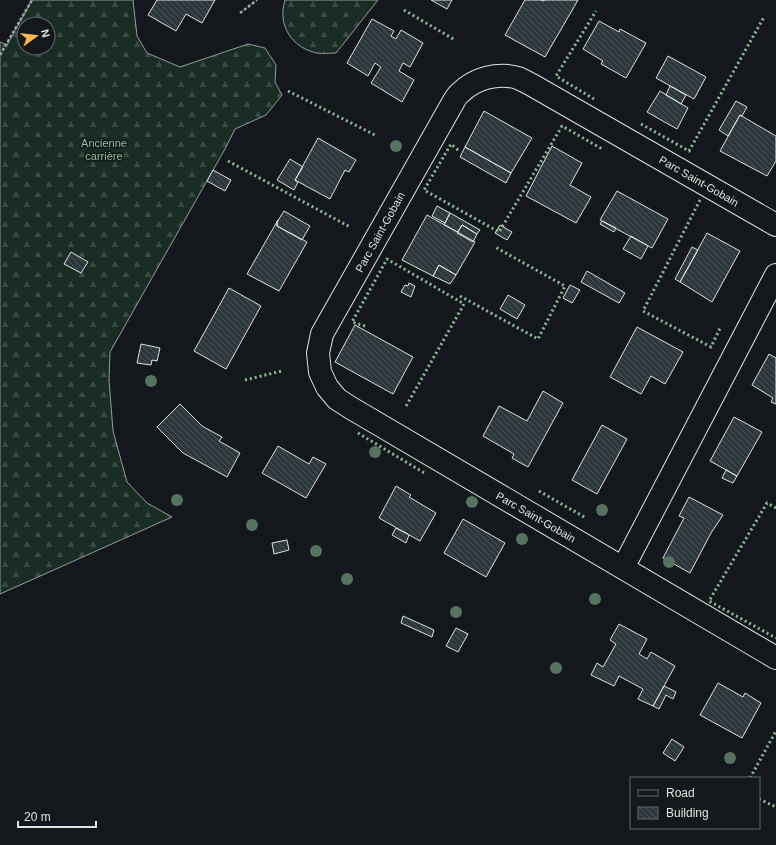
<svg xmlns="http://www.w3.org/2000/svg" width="776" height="845" font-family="Arial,sans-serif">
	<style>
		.forest { fill: url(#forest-firs); stroke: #939e99; fill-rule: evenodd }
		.building { fill: url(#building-back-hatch); stroke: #d8e6dc }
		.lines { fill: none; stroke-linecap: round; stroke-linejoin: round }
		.minor-casing { stroke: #d8e6dc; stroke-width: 24 }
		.path { stroke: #9da8a2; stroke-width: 2.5; stroke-dasharray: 3 2; stroke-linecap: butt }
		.minor { stroke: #14181c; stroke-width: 22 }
		.hedge { stroke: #8ac095; stroke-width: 3; stroke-dasharray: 2 3; stroke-linecap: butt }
		.tree { fill: #55745f }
		.labels { text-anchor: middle; stroke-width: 3; stroke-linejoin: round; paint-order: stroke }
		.park-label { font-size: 11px; fill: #8ac095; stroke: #14181c }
		.street-label { font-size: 11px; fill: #d8e6dc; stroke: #14181c }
	</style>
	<defs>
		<pattern id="forest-firs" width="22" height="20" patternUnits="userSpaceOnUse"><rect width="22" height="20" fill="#1a2d24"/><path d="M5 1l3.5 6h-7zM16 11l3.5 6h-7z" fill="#3b4b43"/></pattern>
		<pattern id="building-back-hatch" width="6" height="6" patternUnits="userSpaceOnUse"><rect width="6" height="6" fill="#2c363c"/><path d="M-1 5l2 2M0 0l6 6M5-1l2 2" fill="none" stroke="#4a5358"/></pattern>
	</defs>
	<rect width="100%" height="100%" fill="#14181c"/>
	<path class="forest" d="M32,0h101l4,36 10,17 33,14 68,-23 17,4 11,17 -1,17 7,13 -16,20 -31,14 -10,20 -115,203 -1,28 4,51 14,51 20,21 25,14 -172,77v-552l7,3zM24,24h24v24h-24z
		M285,0h93l-42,53c-6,0 -13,1 -19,0 -25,-5 -40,-28 -32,-53z"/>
	<path class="building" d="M157,0h58l-13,23 -16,-9 -10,17 -28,-16z
		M431,0h21l-5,9z
		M525,0h16l3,1v-1h34l-33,57 -40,-22z
		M372,19l22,12 -3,5 5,3 5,-9 22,13 -13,24 -7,-4 -4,8 15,9 -12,22 -31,-19 10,-16 -6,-4 -7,13 -21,-13z
		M599,21l20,11 1,-3 26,14 -20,35 -25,-14 2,-3 -20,-12z
		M668,56l38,21 -12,22 -38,-21z
		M670,86l16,9 -5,9 -15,-9z
		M660,91l28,17 -11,21 -30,-17z
		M736,101l11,6 -5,9 -2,-1 -12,21 -9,-6z
		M484,111l48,27 -21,35 -46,-26z
		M740,115l36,21v25l-9,15 -47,-25z
		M318,138l38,22 -7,12 -4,-2 -15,29 -35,-19z
		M552,146l30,17 -12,22 21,12 -15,26 -50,-27z
		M465,147l46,26 -5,10 -46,-26z
		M290,159l13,8 -8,13 3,2 -4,8 -17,-10z
		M213,170l18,10 -6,11 -18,-10z
		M617,191l51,28 -16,29 -52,-28z
		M437,206l13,7 -5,10 -13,-7z
		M284,211l26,15 -8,14 -25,-14v-4z
		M450,213l30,17 -3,4 -15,-9 -4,7 -14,-7z
		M427,215l48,27 -19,33 -17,-10 -6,11 -31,-16z
		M278,220l-1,6 30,16 -28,49 -32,-17z
		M602,221l14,7 -2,4 -14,-8z
		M462,225l15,9 -4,8 -16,-9z
		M500,225l12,7 -5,8 -12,-7z
		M707,233l33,18 -28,51 -32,-20z
		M631,236l17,10 -7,13 -18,-10z
		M692,247l6,3 -18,32 -5,-3z
		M71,252l17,10 -7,11 -17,-9z
		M439,265l17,10 -6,9 -17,-8z
		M587,271l38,22 -6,10 -38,-21z
		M409,283l6,3 -4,11 -10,-5 4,-7 3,1z
		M570,285l10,5 -8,13 -9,-5z
		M229,288l32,18 -35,63 -32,-18z
		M508,295l17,10 -8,14 -17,-10z
		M355,325l58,32 -20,37 -58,-32z
		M637,327l46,25 -18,32 -14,-8 -10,18 -31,-17z
		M141,344l19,4 -3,13 -5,-1 -1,5 -14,-2z
		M769,354l7,4v46l-5,-2 2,-4 -21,-13z
		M543,391l20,12 -35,64 -16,-9 2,-4 -31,-18 16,-30 28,15z
		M180,404l22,22 20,11 -3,4 21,12 -13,24 -44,-24 -26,-26z
		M734,417l28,15 -25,44 -27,-15z
		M602,425l25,14 -30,55 -25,-14z
		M278,446l31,18 4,-7 13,7 -20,34 -44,-25z
		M726,470l11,6 -4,7 -11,-5z
		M396,486l15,9 -2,2 27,16 -16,28 -41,-23z
		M689,497l34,18 -12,18 -21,40 -27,-15 21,-40 -5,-2z
		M463,519l42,24 -19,34 -42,-24z
		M396,528l13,7 -3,8 -14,-8z
		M287,540l2,10 -15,4 -2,-11z
		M403,616l31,14 -2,7 -31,-14z
		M619,624l28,15 -8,15 8,5 4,-7 24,14 -22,40 -15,-7 5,-10 -24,-13 -5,10 -23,-11 6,-12 6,4 13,-23 -6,-4z
		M456,628l12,6 -10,18 -12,-6z
		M718,683l25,14 2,-4 16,10 -19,35 -42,-23z
		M664,686l12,6 -3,7 -7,-4 -7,14 -6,-3z
		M672,739l12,8 -9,14 -12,-8z"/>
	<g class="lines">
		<defs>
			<path id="minor" d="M776,225l-244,-140c-4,-2 -9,-5 -14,-7 -20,-6 -43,0 -58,15 -4,3 -6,8 -9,13l-129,228 -4,19 2,19 7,15 10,12 14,9 425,250
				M623,568l153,-293"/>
		</defs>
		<use href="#minor" class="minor-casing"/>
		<path class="path" d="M240,13l17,-13
			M0,55l32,-55"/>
		<use href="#minor" class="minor"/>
		<path class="hedge" d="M404,10l51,30
			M288,91l89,45
			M594,99l-38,-23 40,-65
			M641,124l48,27 75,-134
			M458,150l-7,-6 -27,46 75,42 63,-106 40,23
			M228,161l122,66
			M700,200l-57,111 68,36 10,-21
			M460,296l78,43 27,-53 -70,-39
			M365,326l-13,-4 35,-63 77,45 -59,104
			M245,380l37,-9
			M358,433l68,41
			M539,491l47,27
			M776,508l-9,-5 -58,98 67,37
			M750,778l26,-47
			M759,799l17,8"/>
	</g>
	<g class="tree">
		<circle cx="396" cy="146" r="6"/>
		<circle cx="151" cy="381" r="6"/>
		<circle cx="375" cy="452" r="6"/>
		<circle cx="177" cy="500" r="6"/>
		<circle cx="472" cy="502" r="6"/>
		<circle cx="602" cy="510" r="6"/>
		<circle cx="252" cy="525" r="6"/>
		<circle cx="522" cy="539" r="6"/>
		<circle cx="316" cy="551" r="6"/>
		<circle cx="669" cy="562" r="6"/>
		<circle cx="347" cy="579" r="6"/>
		<circle cx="595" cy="599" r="6"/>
		<circle cx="456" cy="612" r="6"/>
		<circle cx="556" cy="668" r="6"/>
		<circle cx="730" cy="758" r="6"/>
	</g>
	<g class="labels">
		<g class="park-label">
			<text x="104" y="147">Ancienne<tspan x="104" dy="13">carrière</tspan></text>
		</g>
		<g class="street-label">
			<text transform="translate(699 181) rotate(30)" y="4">Parc Saint-Gobain</text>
			<text transform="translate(380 232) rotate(-61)" y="4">Parc Saint-Gobain</text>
			<text transform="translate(536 517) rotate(30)" y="4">Parc Saint-Gobain</text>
		</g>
	</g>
	<rect x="630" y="777" width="130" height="52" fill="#14181c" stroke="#626a69"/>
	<rect x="638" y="790" width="20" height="6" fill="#14181c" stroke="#626a69"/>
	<text x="666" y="797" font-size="12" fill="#d8e6dc">Road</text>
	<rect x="638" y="807" width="20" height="12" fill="url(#building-back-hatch)" stroke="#626a69"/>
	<text x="666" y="817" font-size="12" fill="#d8e6dc">Building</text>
	<g transform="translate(36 36) rotate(75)"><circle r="19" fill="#14181c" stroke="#626a69"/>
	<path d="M0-3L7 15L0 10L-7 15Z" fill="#ffb74d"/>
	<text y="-6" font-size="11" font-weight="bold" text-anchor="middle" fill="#d8e6dc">N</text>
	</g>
	<path d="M18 821v6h78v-6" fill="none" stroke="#d8e6dc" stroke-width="2"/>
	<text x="24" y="821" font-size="12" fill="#d8e6dc" stroke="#14181c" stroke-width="3" paint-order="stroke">20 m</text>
</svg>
